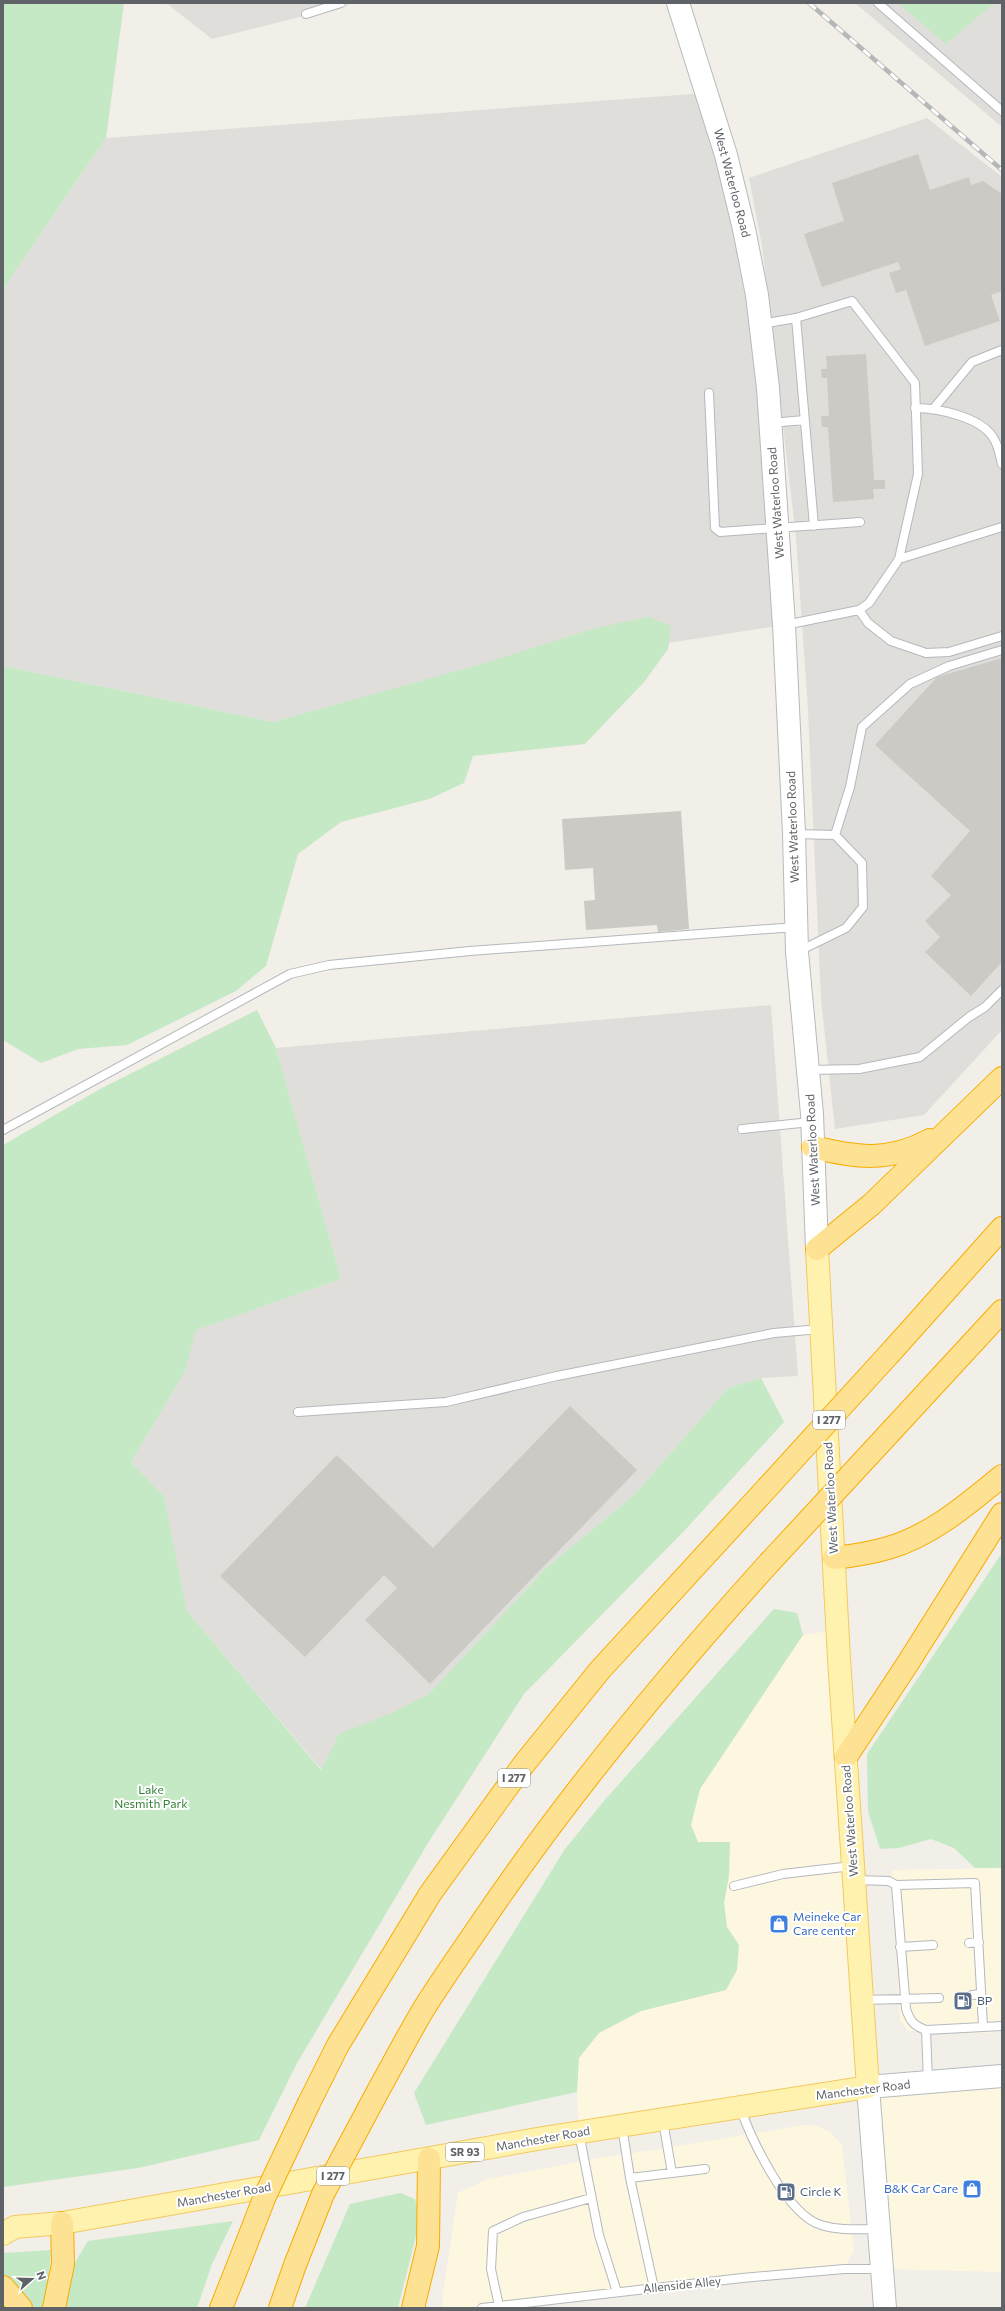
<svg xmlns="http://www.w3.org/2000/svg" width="1005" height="2311" font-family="Commissioner,sans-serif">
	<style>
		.commercial { fill: #fef7e0 }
		.industrial { fill: #e0deda }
		.green { fill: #c5e8c5 }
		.building { fill: #cccac5 }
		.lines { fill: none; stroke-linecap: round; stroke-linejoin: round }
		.service-casing { stroke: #b5b8bc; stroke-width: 10 }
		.secondary-casing { stroke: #b6babf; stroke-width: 24 }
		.primary-casing { stroke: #f2c960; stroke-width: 24 }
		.motorway-casing { stroke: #f9ab00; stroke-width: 24 }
		.service { stroke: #fff; stroke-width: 8 }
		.secondary { stroke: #fff; stroke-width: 22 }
		.primary { stroke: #fff2af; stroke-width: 22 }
		.motorway { stroke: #fde293; stroke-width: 22 }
		.rail-casing { stroke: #b6b7b8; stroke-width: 4.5 }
		.rail { stroke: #fff; stroke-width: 3; stroke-dasharray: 9; stroke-linecap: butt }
		.motorway-bridge-casing { stroke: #f9ab00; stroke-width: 24; stroke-linecap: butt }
		.motorway-bridge { stroke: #fde293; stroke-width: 22 }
		.labels { text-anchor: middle; stroke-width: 4; stroke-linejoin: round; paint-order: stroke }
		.shield { fill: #fff; stroke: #8f9295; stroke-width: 1 }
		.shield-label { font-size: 11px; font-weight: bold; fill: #5f6368 }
		.street-label { font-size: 12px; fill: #5f6368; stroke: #fff }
		.park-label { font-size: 12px; fill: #348238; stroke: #fff }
		.shop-label { font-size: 12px; fill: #366cbe; stroke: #fff; text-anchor: start }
		.service-label { font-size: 12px; fill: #4e5e75; stroke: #fff; text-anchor: start }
	</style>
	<rect width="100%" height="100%" fill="#f1efe8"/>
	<path class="commercial" d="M837,1630l31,457 134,-11v196l-120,-3 -14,-182 -289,46 -2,-41 2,-35 20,-24 42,-22 85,-21 13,-45 -12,-18 -3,-24 5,-27 1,-34h-32l-7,-17 9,-36 103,-154z
		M1002,1868v163l-16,2 -78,-2 -8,-11 -8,-150z
		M803,2125l15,1 12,6 12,13 12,105 -10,19 -362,39h-41l17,-115 30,-14 117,-22 55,-8z"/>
	<path class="industrial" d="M166,3h189l-143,36z
		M855,3h147v124z
		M706,93l63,300 15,232 -359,56 -152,41 -270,-56v-377l103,-151z
		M927,118l75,59v853l-78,85 -89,14 -14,-130 -13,-289 -12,-172 -34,-292 -13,-68z
		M771,1005l27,371 -37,2 -33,10 -95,108 -86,71 -117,126 -41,21 -67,56 -135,-159 -23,-115 -33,-34 54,-90 10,-42 146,-51 -65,-231z"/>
	<path class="green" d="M3,3h121l-18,135 -103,151z
		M898,3h96l-48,41z
		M648,617l23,9 -3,23 -23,32 -60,63 -112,12 -9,27 -35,16 -88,23 -43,32 -32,112 -30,25 -109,54 -49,4 -37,14 -38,-23v-374l270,56 209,-58 110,-35z
		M257,1010l19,38 65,231 -145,51 -11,42 -54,90 33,34 23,115 134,159 18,-36 50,-20 41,-21 117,-126 86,-71 95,-108 33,-10 23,44 -99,108 -161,164 -96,149 -131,220 -38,77 -121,28 -135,19v-1042l97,-56z
		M1002,1553v315h-27l-21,-20 -23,-9 -32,9 -19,1 -12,-38 -1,-57z
		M774,1609l23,4 6,22 -103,154 -9,36 7,17h32l-1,34 -5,27 3,24 12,18 -2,25 -11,20 -85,21 -42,22 -20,25 -2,34 -151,33 -12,-32 151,-244 39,-48z
		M400,2193l15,6 5,21 -22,88h-93l45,-104z
		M233,2221l-21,43 -15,44h-134l5,-34 20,-33z
		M51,2250l-5,58h-15l-8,-13 -20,-21v-21z"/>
	<path class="building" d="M918,154l12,36 39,-13 2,8 12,-4 19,13v97l-11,4 9,26 -75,25 -19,-56 -10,3 -7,-20 12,-4 -3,-7 -76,25 -18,-53 40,-13 -12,-38z
		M866,354l8,126h11v9h-12l1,10 -41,3 -5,-75h-6l-1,-11h8l-2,-38h-5l-1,-9h6l-1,-13z
		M1002,658v304l-31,34 -46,-44 15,-15 -15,-16 26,-26 -20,-19 39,-45 -95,-86 62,-68z
		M681,811l8,118 -31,3 -1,-7 -71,5 -2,-29 11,-1 -2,-32 -28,2 -3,-51z
		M570,1406l67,64 -207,214 -65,-64 32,-32 -13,-13 -79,82 -85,-81 117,-121 96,93z"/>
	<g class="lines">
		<defs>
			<path id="service" d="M878,3l124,108
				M306,14l35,-11
				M761,324l35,-6 18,208
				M709,393l6,135 5,4 140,-10
				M915,408c24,0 70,10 80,33 4,7 5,16 7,23
				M934,408l38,-46 30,-12
				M771,423l33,-3
				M899,559l103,-32
				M859,610l9,13 23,18 35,12 23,-1 53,-16
				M785,625l74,-15 10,-7 30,-44 19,-85 -3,-91 -63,-82 -56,17
				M795,834l40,1 27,28 1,44 -17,21 -47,23
				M835,835l15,-48 12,-60 48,-43 39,-18 53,-16
				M808,1070l51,-1 61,-12 49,-40 16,-10 17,-17
				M742,1129l69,-7
				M3,1130l287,-156 39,-9 141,-14 326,-24
				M298,1412l148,-10 111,-26 217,-43 46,-4
				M855,1880l34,1 7,4 10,124c4,12 8,17 20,21l76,-4
				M896,1885l79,-2 8,143
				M734,1886l49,-12 69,-8
				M969,1943l10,-1
				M900,1947l33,-2
				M972,1995l9,-1
				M863,2000l76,-2
				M926,2030l2,51
				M740,2107c11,32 47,108 81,118 19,6 38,4 57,4
				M663,2121l9,52 33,-4
				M622,2126l8,52 24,110
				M579,2133l20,102 18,57
				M630,2178l42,-5
				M499,2306l-8,-37 2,-38 30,-14 68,-19
				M482,2308l260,-30 102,-9h37"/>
			<path id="secondary" d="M678,3l48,152 18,74 13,66 11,93 16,237 10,208 3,119 15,162 5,135
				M885,2308l-17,-221 134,-11"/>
			<path id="primary" d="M3,2234l12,-7 47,-4 481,-85 325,-51 -29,-428 -22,-410"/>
			<path id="motorway" d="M813,1147c44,11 76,15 117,-7
				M817,1249l55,-45 130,-126
				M891,1352l111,-124
				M894,1428l108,-117
				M834,1558c18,-2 37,-5 54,-10 43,-12 81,-45 114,-72
				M846,1757l62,-94 94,-149
				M378,2091c15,-27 29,-54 45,-81 18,-29 38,-57 57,-85 87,-129 185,-247 289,-362
				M309,2103l29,-58 92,-151 94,-130 76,-94 167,-182
				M3,2287l18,21
				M54,2308l9,-44 -1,-41
				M221,2308l14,-35
				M280,2308l15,-43
				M413,2308l15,-62 1,-87"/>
		</defs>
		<use href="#service" class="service-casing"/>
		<use href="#secondary" class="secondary-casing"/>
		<use href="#primary" class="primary-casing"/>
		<use href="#motorway" class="motorway-casing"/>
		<use href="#service" class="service"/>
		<use href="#secondary" class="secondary"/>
		<use href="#primary" class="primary"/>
		<use href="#motorway" class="motorway"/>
		<defs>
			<path id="rail" d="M809,3l193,167"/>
		</defs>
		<use href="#rail" class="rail-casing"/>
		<use href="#rail" class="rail"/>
		<defs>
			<path id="motorway-bridge" d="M767,1488l124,-136
				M769,1563l125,-135
				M295,2265l28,-71 55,-103
				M235,2273l30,-77 44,-93"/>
		</defs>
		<use href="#motorway-bridge" class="motorway-bridge-casing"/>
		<use href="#motorway-bridge" class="motorway-bridge"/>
	</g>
	<defs>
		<symbol id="shop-square" viewBox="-11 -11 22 22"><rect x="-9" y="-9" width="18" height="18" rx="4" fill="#3f7fe0" stroke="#fff"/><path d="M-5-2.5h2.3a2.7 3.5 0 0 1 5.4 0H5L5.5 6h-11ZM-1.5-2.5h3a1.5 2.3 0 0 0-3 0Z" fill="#fff"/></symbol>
		<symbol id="fuel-square" viewBox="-11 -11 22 22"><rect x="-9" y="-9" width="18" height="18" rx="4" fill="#5c6f8a" stroke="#fff"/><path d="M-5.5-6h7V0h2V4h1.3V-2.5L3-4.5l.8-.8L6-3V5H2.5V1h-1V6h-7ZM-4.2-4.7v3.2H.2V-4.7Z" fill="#fff"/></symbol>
	</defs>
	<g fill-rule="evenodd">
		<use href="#shop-square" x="768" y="1913" width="22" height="22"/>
		<use href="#fuel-square" x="952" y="1990" width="22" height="22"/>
		<use href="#shop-square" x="961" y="2178" width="22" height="22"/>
		<use href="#fuel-square" x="775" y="2181" width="22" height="22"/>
	</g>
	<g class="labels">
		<g class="shield">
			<rect x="813" y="1411" width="32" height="18" rx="3"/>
			<rect x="498" y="1769" width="32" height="18" rx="3"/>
			<rect x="446" y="2143" width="38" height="18" rx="3"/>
			<rect x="317" y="2167" width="32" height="18" rx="3"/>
		</g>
		<g class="shield-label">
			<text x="829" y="1424">I 277</text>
			<text x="514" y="1782">I 277</text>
			<text x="465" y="2156">SR 93</text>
			<text x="333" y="2180">I 277</text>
		</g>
		<g class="street-label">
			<text transform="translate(732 183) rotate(75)" y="4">West Waterloo Road</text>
			<text transform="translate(776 503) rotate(-94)" y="4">West Waterloo Road</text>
			<text transform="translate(793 827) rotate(-92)" y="4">West Waterloo Road</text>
			<text transform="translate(813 1150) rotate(-93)" y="4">West Waterloo Road</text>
			<text transform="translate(831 1498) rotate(-93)" y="4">West Waterloo Road</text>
			<text transform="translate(850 1821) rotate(-94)" y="4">West Waterloo Road</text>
			<text transform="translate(863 2090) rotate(-7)" y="4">Manchester Road</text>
			<text transform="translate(543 2139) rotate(-10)" y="4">Manchester Road</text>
			<text transform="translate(224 2195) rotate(-10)" y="4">Manchester Road</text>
			<text transform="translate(682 2285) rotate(-6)" y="4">Allenside Alley</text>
		</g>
		<g class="park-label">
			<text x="151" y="1794">Lake<tspan x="151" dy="14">Nesmith Park</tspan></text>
		</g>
		<g class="shop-label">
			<text x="793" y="1921">Meineke Car<tspan x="793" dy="14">Care center</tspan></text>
			<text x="958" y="2193" text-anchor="end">B&amp;K Car Care</text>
		</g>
		<g class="service-label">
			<text x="977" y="2005">BP</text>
			<text x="800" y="2196">Circle K</text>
		</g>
	</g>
	<rect width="1005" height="2311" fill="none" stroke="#5f6368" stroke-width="8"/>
	<g transform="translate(32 2279) rotate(70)" stroke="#ffffff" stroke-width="3" paint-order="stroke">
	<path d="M0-3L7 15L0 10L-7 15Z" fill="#5f6368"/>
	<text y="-6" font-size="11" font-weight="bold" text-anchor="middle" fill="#5f6368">N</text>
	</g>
</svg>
